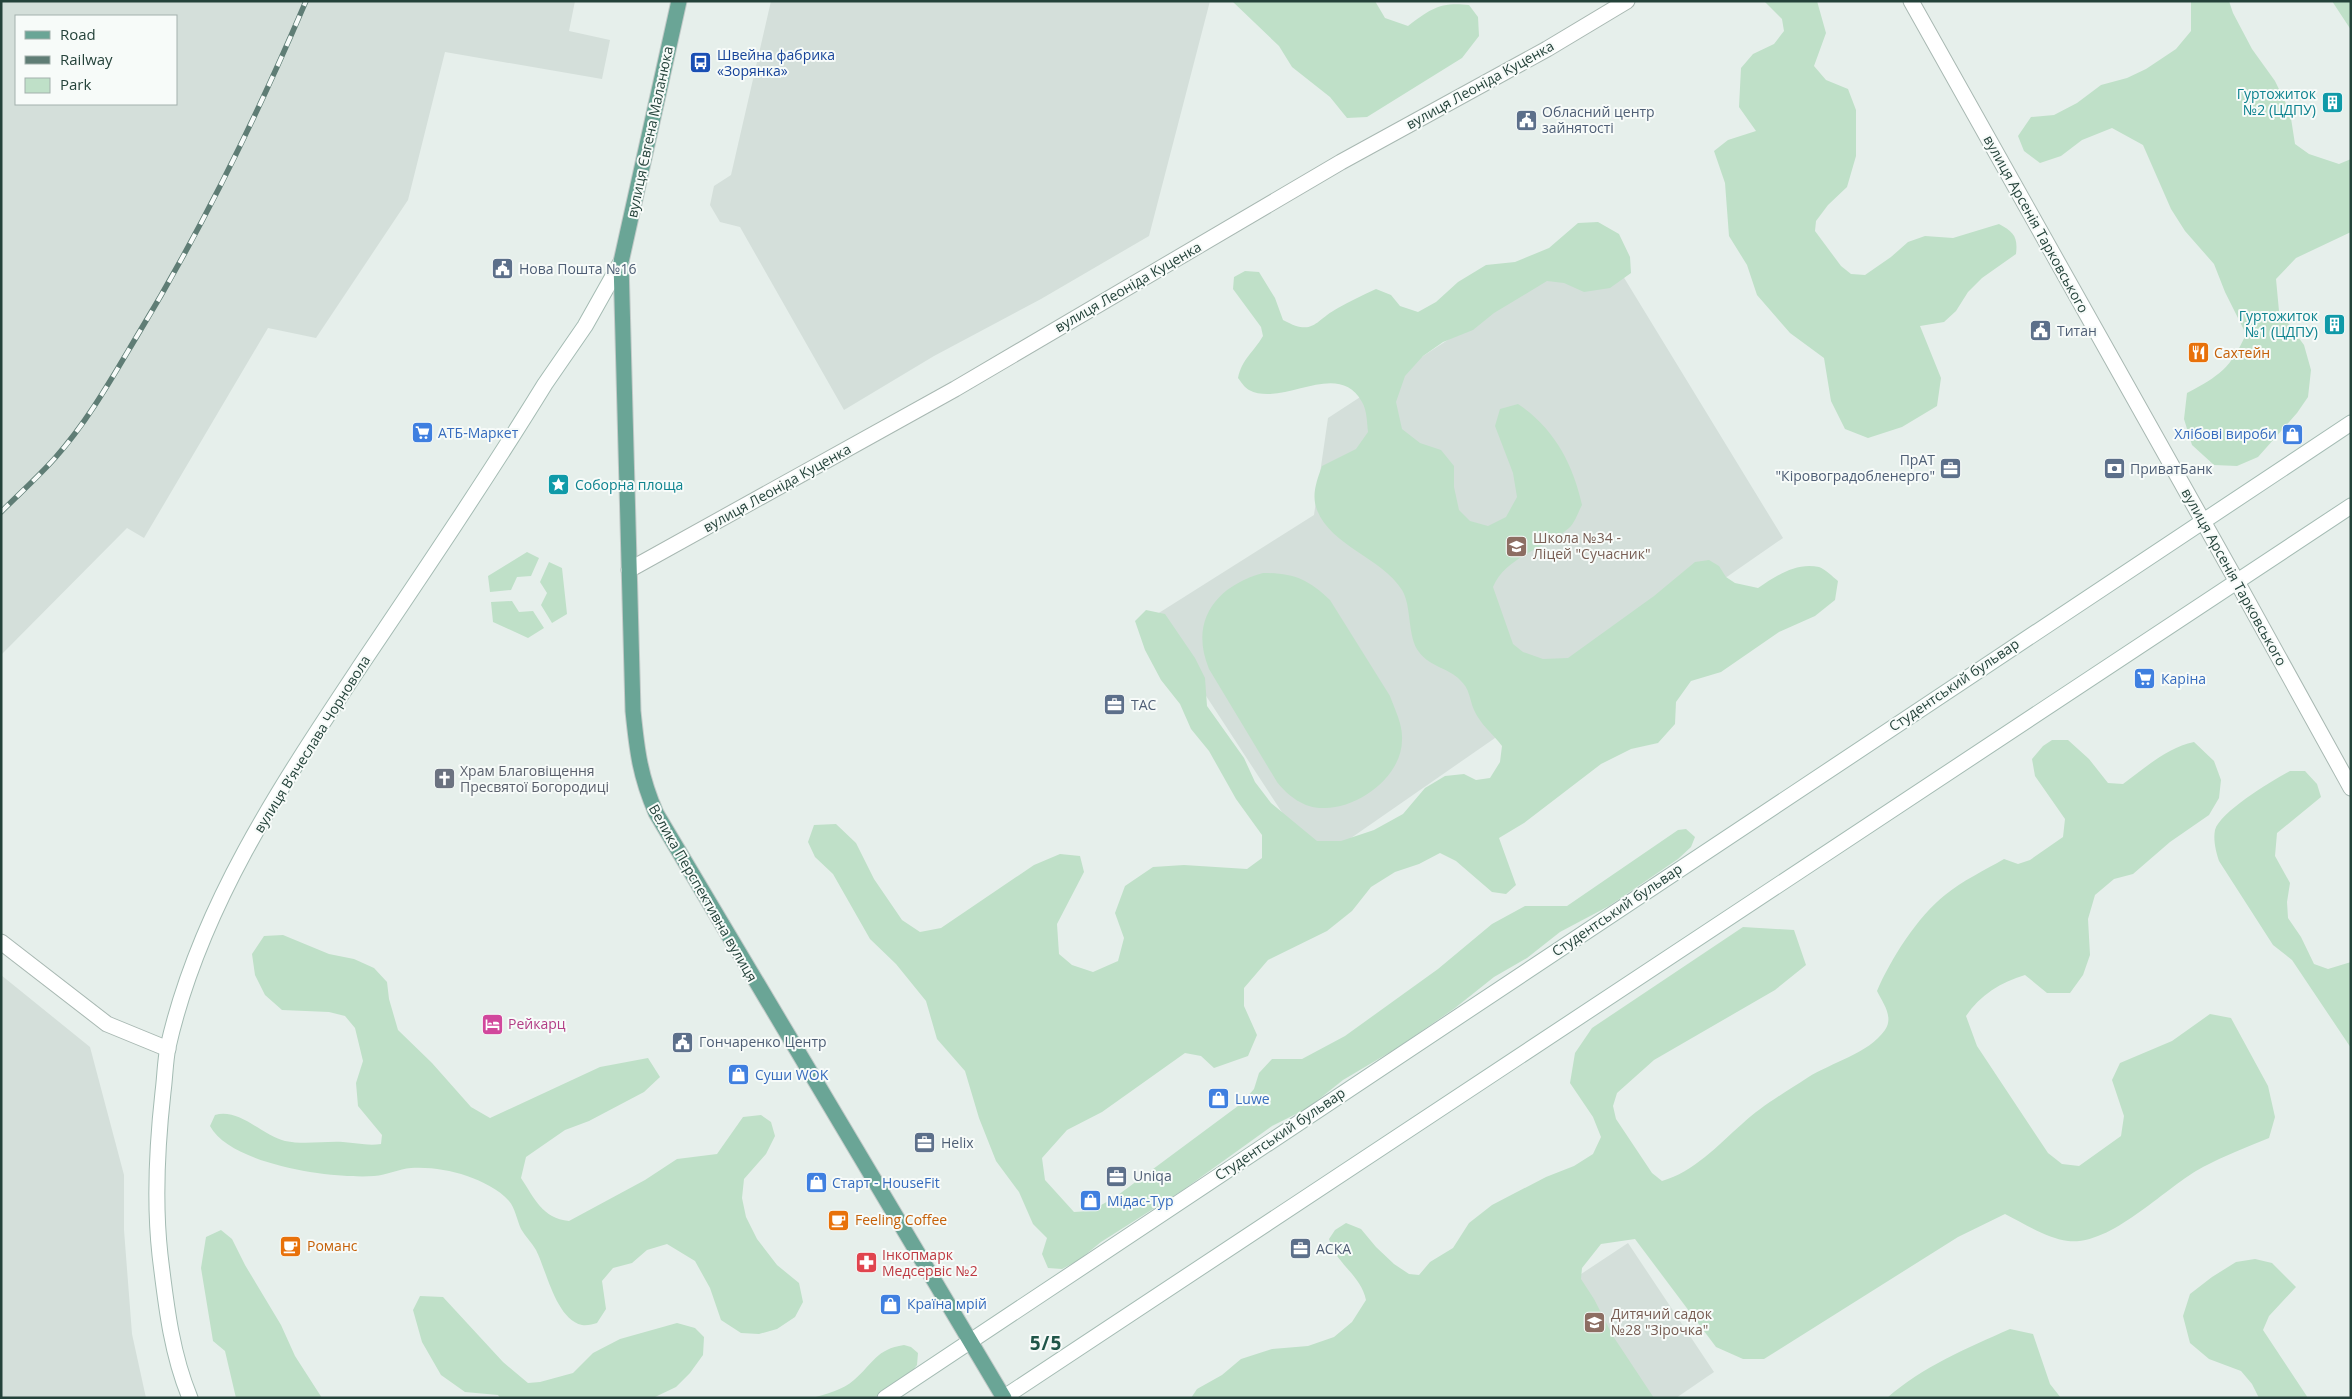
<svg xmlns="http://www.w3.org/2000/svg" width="2352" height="1399" font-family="'Open Sans',sans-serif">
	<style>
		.built { fill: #d4dfda; fill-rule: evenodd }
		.green { fill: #bfe0c8 }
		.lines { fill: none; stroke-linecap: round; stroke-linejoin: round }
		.street-casing { stroke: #a8b8b2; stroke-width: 17 }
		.secondary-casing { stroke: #a4bbb3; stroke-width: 17 }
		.primary-casing { stroke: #c2cac8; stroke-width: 17 }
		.street { stroke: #fff; stroke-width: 15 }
		.secondary { stroke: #fff; stroke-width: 15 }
		.primary { stroke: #6aa596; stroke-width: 15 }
		.rail-casing { stroke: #5f7d75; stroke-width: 5.5 }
		.rail { stroke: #f7fbf9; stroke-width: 4; stroke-dasharray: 11; stroke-linecap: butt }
		.labels { text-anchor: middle; stroke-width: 4; stroke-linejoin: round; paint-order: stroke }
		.transit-label { font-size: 14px; fill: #164399; stroke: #f7fbf9; text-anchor: start }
		.street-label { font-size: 14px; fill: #24423a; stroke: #f7fbf9 }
		.culture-label { font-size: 14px; fill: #0d838f; stroke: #f7fbf9; text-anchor: end }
		.service-label { font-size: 14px; fill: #4e5e75; stroke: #f7fbf9; text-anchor: start }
		.food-label { font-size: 14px; fill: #c56008; stroke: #f7fbf9; text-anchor: start }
		.shop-label { font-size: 14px; fill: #366cbe; stroke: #f7fbf9; text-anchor: start }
		.education-label { font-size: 14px; fill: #785e54; stroke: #f7fbf9; text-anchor: start }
		.worship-label { font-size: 14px; fill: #5b616d; stroke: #f7fbf9; text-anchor: start }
		.hotel-label { font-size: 14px; fill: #b23c85; stroke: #f7fbf9; text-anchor: start }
		.health-label { font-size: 14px; fill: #be3a42; stroke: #f7fbf9; text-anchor: start }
		.district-label { font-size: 19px; font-weight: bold; letter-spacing: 1px; fill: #1f5548; stroke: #f7fbf9 }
	</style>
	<rect width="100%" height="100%" fill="#e6efeb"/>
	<path class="built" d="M1,1h574l-6,30 41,9 -8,39 -157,-27 -37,148 -92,138 -48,-10 -124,210 -17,-10 -126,127zM176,16v88h-160v-88z
		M771,1h439l-61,235 -108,63 -107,57 -90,54 -104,-183 -20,-5 -10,-17 4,-19 17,-11z
		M1601,240l182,298 -468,325 -161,-247 160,-101 14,-97z
		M1,975l89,72 34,128v55l8,104 14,64h-145z
		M1628,1243l86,129 -38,26h-276l-2,-3z"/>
	<path class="green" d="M1232,1h143l10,17 23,8c23,-17 31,-24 61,-21l9,12 1,19 -17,22 -95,59 -20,1 -17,-21 -38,-30 -13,-21z
		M1764,1h53l9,32 -12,33 12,14 22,9 8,21v46l-9,31 -19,18 -12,16 -1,10 26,35 10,8 14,1 26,-18 17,-15 17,-6 28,2 46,-14c15,8 19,13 17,30l-34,24 -14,14 -12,19 -12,11 -24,4 21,52 -4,28 -35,21 -34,11 -23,-9 -14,-28 -7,-43 -34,-25 -33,-38 -10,-30 -18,-29 -4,-53 -11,-32 14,-11 28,-9 -17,-24 2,-39 12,-14 21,-10 10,-13 -2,-12z
		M2191,1h38l4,12 19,36 23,32 15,31 5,32 14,10 30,10 12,-5v73l-55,26 -20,21 3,32 25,34 7,25 -3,27 -11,16 -39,44 -21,9 -23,-1 -22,-20 -8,-26 3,-26c32,-17 44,-25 59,-59l-21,-42 -11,-28 -29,-33 -14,-22 -28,-64 -31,-17 -30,12 -21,16 -21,7 -16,-12 -6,-15 13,-19 23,-2 23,-12 24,-18 26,-7 19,-9 30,-20 15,-18z
		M2332,1h19v29z
		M1598,222l21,12 11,23 1,16 -21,15 -26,4 -20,-9 -17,-2 -53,32 -21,17 -30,12 -20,14 -18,20 -9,26 6,27 18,14 21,7 13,16v21l5,23 11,11 18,5 18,-9 11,-20 -4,-24 -18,-47 5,-17 18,-5c36,24 55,60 64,101 -4,7 -7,18 -13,23 -24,21 -63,28 -76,59l20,57 10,8 20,7 25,-1 86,-62 41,-34 14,-2 10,6 7,11 9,6 23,5c18,-12 38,-26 61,-21 6,2 14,10 19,14l-3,19 -20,16 -36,16 -58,40 -30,9 -15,21 -1,22 -17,19 -27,6 -30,15 -77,59 -25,15 17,47 -10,9 -14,-2 -36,-31 -16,-8 -21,11 -24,8 -24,15 -19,24 -25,20 -59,29 -24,28v18l13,29 -9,21 -34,12 -13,-12 -16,-3 -83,59 -35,18 -25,28 3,22 29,32 16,-1 24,-13 128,-95 12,-14 5,-16 13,-14h30l43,-23 93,-67 54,-45 33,-18h42l111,-76 8,-1 9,8 -4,10 -13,12 -69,47 -49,26 -33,26 -33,19 -39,31 -58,40 -54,32 -35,28 -36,18 -89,64 -82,52 -22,18 -17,9 -14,-1 -6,-14 5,-16 -14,-14 -14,-32 -23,-31 -17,-43 -14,-47 -28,-32 -11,-38 -30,-37 -26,-25 -37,-65 -18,-17 -7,-15 6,-17 22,-1 20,19 18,36 28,41 18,12 21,-4 93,-63 26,-11 20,2 4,16 -27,52 2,30 13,11 21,7 25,-11 6,-23 -9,-25 10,-27 28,-19 31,-2 63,4 15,-11v-23l-26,-36 -27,-48 -18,-22 -11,-25 -19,-24 -16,-30 -10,-29 11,-11 19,4 30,44 10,20 2,28 37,52 11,24 16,21 46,38h24l33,-11 29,-16 22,-26 20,-12 19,-2 12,6 14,-2 10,-16 2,-16c-9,-12 -22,-22 -28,-36 -5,-12 -4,-21 -14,-30 -11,-12 -30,-13 -41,-28 -12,-15 -7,-46 -17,-62 -21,-33 -70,-43 -85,-80 -6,-15 0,-30 5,-44l34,-17 12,-17c-1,-9 -1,-22 -6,-30 -24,-44 -79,6 -113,-12 -4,-2 -8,-8 -11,-12 4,-19 15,-25 25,-42l-2,-9 -28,-38 1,-12 11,-6 14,1 16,26 8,22c31,17 31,1 55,-12 12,-7 25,-13 38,-19l15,6 9,11 18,6 18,-10 22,-20 28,-17 29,-3 34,-14 29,-25z
		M527,552l12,6 -8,18 -14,1 -6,13 -21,2 -2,-16z
		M549,562l13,6 5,46 -15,9 -11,-18 6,-12 -7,-11z
		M1263,573c30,0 45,6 67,27l60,96c5,14 13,29 12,44 0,36 -43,68 -77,68 -20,1 -36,-11 -48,-26l-68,-113c-20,-48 7,-83 54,-96z
		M512,601l7,11 14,-1 11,17 -16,10 -35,-16 -2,-20z
		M2052,740h16l21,19 19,24 15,1c22,-16 43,-36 71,-42l20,19 7,19 -2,18 -10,17 -39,27 -37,32 -19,5 -19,16 -7,24 2,36 -7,20 -13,18h-23l-22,-18c-24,7 -45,20 -59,41l11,30 71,107 14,11 17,2 42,-30 3,-20 -12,-36 8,-17 52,-22 38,-27 21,4 37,68 7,31 -6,21c-22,9 -45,18 -66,29 -38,20 -91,79 -135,74 -22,-3 -43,-17 -63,-27l-47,23 -194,122h-21l-27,-12 -81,-108 -34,5 -19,24 -1,11 13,20 19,37 41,62h-463l6,-9 25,-14 19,-16 31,-10 36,-3 26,-9 18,-15 14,-22c-5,-25 -31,-37 -37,-61l6,-9 11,-7 15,6 15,18 18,17 15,10 10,1 11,-13 23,-14 16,-25 23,-18 54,-28 28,-11 19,-12 8,-17 -8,-20 -23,-34 5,-30 17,-25 151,-101 51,3 12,35 -31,25 -121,70 -37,33 -4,13 3,13 36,54 10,8c32,-9 56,-36 80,-57 18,-17 45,-33 65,-46 25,-16 61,-24 78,-48 9,-13 -2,-27 -8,-39 13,-31 41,-75 68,-96 17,-14 40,-25 59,-36l14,5 12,-4 33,-23 2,-18 -30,-43 -3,-17 11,-13z
		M2290,771h15l12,13 4,13 -44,36 -2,23 15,27 -3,19 1,16 13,19 13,27 14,5 23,-7v86l-59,-88 -19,-15 -54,-84c-3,-9 -6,-21 -4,-31 5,-18 58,-50 75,-59z
		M283,935l46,19 25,5 20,9 13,14 2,17 9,31 34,33 39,44 19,11 110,-51 48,-9 12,19 -16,15 -55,29 -24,9 -39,27 -5,21c14,21 21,40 48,43l76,-41 32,-21 40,-5 26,-37 18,-2 10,7 4,14 -9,18 -22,25 -2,19 4,19 11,22 20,26 22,18 4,19 -8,15 -18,12 -18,5 -18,-1 -20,-13 -11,-32 -15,-27 -28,-17 -20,6 -15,13 -19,5 -11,13 4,28 -9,14c-4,1 -10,3 -15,2 -26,-6 -35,-53 -46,-75 -4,-7 -11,-14 -15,-21 -4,-9 -6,-21 -12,-28 -10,-12 -28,-20 -42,-25 -18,-6 -36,-9 -56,-8 -12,1 -24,7 -37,8 -41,3 -143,-11 -164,-50l5,-11c24,-7 47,20 70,26 19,4 39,0 58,1 13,1 25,4 38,2l1,-9 -24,-29 -2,-23 7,-22 -8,-33 -10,-12 -16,-4 -47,-2 -17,-15 -10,-20 -3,-21 12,-18z
		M221,1230l11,9 13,26 36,60 14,31 27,42h-86l-11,-47 -12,-10 -12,-73 5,-31z
		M2255,1259l17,4 24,24 -27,29 -6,14 45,68h-49l-7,-14 -11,-13 -32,-12 -19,-16 -7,-27 7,-22 22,-17 24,-15z
		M420,1296l23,1 60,65 25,21 12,-1 33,-9 20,-20 27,-14 57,-16 18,5 9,9 -1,18 -13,18 -14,14 -21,10 -155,1 -2,-3 -33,-3 -24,-17 -19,-33 -9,-32z
		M2010,1329l23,5 17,50 11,14h-174c35,-31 80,-50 123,-69z
		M904,1345l7,2 7,6 -1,12 -7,9 -36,24h-62c14,-4 31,-8 42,-18 19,-16 22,-31 50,-35z"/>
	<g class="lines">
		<defs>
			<path id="street" d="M1911,1l325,579 115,208
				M629,570l326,-181 386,-227 206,-113 80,-48
				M1,942l106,82 61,25"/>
			<path id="secondary" d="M190,1398c-19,-46 -24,-94 -30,-143 -6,-54 -3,-109 3,-163 2,-15 2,-30 5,-45 32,-142 116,-266 195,-385 62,-92 124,-184 182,-278l40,-58 36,-64
				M885,1398l1466,-975
				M1003,1398l1348,-892"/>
			<path id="primary" d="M679,1l-58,261 12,449c4,40 7,65 23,102l348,585"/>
		</defs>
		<use href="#street" class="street-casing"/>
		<use href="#secondary" class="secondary-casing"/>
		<use href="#primary" class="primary-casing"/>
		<use href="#street" class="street"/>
		<use href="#secondary" class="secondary"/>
		<use href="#primary" class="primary"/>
		<defs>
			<path id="rail" d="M1,512c18,-18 37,-35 54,-54 33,-37 57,-80 82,-122 65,-107 120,-220 169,-335"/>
		</defs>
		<use href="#rail" class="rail-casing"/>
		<use href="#rail" class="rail"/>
	</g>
	<defs>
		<symbol id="bus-square" viewBox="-11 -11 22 22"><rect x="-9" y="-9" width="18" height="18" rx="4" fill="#1a4fb4" stroke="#f7fbf9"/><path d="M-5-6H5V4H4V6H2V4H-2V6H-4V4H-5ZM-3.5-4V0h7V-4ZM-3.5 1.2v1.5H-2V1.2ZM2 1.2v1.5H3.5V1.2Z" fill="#fff"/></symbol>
		<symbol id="building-square" viewBox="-11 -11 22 22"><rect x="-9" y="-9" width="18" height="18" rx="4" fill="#0f9aa8" stroke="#f7fbf9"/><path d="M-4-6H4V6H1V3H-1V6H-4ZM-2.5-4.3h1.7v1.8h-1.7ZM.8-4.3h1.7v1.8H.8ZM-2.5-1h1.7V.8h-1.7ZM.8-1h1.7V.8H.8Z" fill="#fff"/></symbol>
		<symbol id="civic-square" viewBox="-11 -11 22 22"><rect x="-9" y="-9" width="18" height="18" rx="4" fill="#5c6f8a" stroke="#f7fbf9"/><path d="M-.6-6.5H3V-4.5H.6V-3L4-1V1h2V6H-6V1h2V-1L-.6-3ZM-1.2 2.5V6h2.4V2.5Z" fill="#fff"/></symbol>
		<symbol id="restaurant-square" viewBox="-11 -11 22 22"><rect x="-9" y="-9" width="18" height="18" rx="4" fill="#e8710a" stroke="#f7fbf9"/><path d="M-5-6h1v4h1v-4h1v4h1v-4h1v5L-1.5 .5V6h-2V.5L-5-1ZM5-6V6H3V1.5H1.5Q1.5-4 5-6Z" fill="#fff"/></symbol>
		<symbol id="supermarket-square" viewBox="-11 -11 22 22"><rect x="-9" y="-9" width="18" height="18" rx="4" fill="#3f7fe0" stroke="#f7fbf9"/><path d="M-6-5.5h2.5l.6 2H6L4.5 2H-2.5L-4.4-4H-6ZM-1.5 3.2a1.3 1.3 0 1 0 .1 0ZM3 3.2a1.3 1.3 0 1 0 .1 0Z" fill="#fff"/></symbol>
		<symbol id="shop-square" viewBox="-11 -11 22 22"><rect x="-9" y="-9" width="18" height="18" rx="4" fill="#3f7fe0" stroke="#f7fbf9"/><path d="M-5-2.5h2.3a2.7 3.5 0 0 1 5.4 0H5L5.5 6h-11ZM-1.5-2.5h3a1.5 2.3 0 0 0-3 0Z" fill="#fff"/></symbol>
		<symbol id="office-square" viewBox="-11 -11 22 22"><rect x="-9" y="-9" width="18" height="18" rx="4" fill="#5c6f8a" stroke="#f7fbf9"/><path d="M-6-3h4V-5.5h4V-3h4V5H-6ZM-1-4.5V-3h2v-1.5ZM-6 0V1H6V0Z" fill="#fff"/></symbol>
		<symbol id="bank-square" viewBox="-11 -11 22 22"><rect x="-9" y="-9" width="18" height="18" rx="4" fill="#5c6f8a" stroke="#f7fbf9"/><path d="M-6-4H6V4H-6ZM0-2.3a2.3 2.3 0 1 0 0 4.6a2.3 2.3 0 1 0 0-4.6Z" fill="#fff"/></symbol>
		<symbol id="sight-square" viewBox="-11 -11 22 22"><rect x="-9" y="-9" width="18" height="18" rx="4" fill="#0f9aa8" stroke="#f7fbf9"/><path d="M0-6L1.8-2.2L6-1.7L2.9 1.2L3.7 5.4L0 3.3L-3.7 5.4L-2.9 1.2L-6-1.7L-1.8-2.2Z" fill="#fff"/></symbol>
		<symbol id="school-square" viewBox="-11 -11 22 22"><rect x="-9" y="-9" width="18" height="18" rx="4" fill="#8d6e63" stroke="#f7fbf9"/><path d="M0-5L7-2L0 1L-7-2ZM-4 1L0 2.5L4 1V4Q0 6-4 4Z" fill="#fff"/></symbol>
		<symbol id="church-square" viewBox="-11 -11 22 22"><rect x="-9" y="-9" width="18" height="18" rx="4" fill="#6b7280" stroke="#f7fbf9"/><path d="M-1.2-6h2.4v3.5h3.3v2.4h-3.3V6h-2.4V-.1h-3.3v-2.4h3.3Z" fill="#fff"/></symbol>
		<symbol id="hotel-square" viewBox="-11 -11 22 22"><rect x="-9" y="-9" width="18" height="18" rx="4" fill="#d1479c" stroke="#f7fbf9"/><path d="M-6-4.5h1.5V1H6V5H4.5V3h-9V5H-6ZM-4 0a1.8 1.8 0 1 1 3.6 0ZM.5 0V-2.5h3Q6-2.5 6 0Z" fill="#fff"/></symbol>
		<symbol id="cafe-square" viewBox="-11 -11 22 22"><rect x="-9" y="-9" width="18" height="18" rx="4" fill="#e8710a" stroke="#f7fbf9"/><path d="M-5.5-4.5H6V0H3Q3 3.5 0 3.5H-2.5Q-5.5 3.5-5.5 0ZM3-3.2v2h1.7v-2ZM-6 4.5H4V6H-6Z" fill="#fff"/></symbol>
		<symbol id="pharmacy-square" viewBox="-11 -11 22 22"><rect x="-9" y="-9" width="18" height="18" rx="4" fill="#e0444e" stroke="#f7fbf9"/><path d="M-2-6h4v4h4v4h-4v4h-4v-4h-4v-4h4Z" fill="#fff"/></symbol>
	</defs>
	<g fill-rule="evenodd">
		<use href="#bus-square" x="688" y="50" width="25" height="25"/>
		<use href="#building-square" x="2320" y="90" width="25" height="25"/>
		<use href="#civic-square" x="1514" y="108" width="25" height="25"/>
		<use href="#civic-square" x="490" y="256" width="25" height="25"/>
		<use href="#building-square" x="2322" y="312" width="25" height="25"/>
		<use href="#civic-square" x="2028" y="318" width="25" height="25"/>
		<use href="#restaurant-square" x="2186" y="340" width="25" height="25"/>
		<use href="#supermarket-square" x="410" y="420" width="25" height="25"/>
		<use href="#shop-square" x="2280" y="422" width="25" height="25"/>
		<use href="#office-square" x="1938" y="456" width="25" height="25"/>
		<use href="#bank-square" x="2102" y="456" width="25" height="25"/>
		<use href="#sight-square" x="546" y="472" width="25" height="25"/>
		<use href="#school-square" x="1504" y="534" width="25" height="25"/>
		<use href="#supermarket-square" x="2132" y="666" width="25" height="25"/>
		<use href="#office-square" x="1102" y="692" width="25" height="25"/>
		<use href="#church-square" x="432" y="766" width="25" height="25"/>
		<use href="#hotel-square" x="480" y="1012" width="25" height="25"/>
		<use href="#civic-square" x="670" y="1030" width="25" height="25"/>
		<use href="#shop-square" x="726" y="1062" width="25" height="25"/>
		<use href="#shop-square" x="1206" y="1086" width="25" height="25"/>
		<use href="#office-square" x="912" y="1130" width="25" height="25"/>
		<use href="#office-square" x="1104" y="1164" width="25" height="25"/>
		<use href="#shop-square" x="804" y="1170" width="25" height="25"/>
		<use href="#shop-square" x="1078" y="1188" width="25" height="25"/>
		<use href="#cafe-square" x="826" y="1208" width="25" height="25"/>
		<use href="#cafe-square" x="278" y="1234" width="25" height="25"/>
		<use href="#office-square" x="1288" y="1236" width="25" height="25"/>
		<use href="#pharmacy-square" x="854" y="1250" width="25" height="25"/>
		<use href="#shop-square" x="878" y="1292" width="25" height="25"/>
		<use href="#school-square" x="1582" y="1310" width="25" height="25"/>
	</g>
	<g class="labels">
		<g class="transit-label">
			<text x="717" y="60">Швейна фабрика<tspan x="717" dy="16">«Зорянка»</tspan></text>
		</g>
		<g class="street-label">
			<text transform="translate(1480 85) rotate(-29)" y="5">вулиця Леоніда Куценка</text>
			<text transform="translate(650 132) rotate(-78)" y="5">вулиця Євгена Маланюка</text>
			<text transform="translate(2036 224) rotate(61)" y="5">вулиця Арсенія Тарковського</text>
			<text transform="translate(1128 287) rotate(-30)" y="5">вулиця Леоніда Куценка</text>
			<text transform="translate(777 488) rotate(-29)" y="5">вулиця Леоніда Куценка</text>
			<text transform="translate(2234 577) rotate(61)" y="5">вулиця Арсенія Тарковського</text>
			<text transform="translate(1954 685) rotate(-34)" y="5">Студентський бульвар</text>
			<text transform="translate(312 744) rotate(-58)" y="5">вулиця Вʼячеслава Чорновола</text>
			<text transform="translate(703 893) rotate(60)" y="5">Велика Перспективна вулиця</text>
			<text transform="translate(1617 910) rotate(-34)" y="5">Студентський бульвар</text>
			<text transform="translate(1280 1134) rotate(-34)" y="5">Студентський бульвар</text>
		</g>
		<g class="culture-label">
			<text x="2316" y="99">Гуртожиток<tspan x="2316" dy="16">№2 (ЦДПУ)</tspan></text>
			<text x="2318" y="321">Гуртожиток<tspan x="2318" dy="16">№1 (ЦДПУ)</tspan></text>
			<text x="575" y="490" text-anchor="start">Соборна площа</text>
		</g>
		<g class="service-label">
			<text x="1542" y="117">Обласний центр<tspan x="1542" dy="16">зайнятості</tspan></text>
			<text x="519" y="274">Нова Пошта №16</text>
			<text x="2057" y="336">Титан</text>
			<text x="1935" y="465" text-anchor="end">ПрАТ<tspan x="1935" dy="16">"Кіровоградобленерго"</tspan></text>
			<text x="2130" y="474">ПриватБанк</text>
			<text x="1131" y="710">ТАС</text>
			<text x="699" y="1047">Гончаренко Центр</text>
			<text x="941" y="1148">Helix</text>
			<text x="1133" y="1181">Uniqa</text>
			<text x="1316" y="1254">АСКА</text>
		</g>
		<g class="food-label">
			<text x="2214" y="358">Сахтейн</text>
			<text x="855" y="1225">Feeling Coffee</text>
			<text x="307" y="1251">Романс</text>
		</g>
		<g class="shop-label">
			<text x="438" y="438">АТБ-Маркет</text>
			<text x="2277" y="439" text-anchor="end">Хлібові вироби</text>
			<text x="2161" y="684">Каріна</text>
			<text x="755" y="1080">Суши WOK</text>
			<text x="1235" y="1104">Luwe</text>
			<text x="832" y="1188">Старт - HouseFit</text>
			<text x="1107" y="1206">Мідас-Тур</text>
			<text x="907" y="1309">Країна мрій</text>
		</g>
		<g class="education-label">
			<text x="1533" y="543">Школа №34 -<tspan x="1533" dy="16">Ліцей "Сучасник"</tspan></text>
			<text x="1611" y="1319">Дитячий садок<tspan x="1611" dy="16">№28 "Зірочка"</tspan></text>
		</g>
		<g class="worship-label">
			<text x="460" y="776">Храм Благовіщення<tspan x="460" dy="16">Пресвятої Богородиці</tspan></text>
		</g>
		<g class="hotel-label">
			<text x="508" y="1029">Рейкарц</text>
		</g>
		<g class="health-label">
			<text x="882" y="1260">Інкопмарк<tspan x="882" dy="16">Медсервіс №2</tspan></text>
		</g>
		<g class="district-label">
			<text x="1046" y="1350">5/5</text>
		</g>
	</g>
	<rect width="2352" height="1399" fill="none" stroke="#24423a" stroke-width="5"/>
	<rect x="15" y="15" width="162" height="90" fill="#f7fbf9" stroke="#a3b1ad"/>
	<rect x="25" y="31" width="25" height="8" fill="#6aa596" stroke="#a3b1ad"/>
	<text x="60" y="40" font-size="15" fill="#24423a">Road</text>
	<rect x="25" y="56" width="25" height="8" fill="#5f7d75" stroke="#a3b1ad"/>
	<text x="60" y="65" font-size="15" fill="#24423a">Railway</text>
	<rect x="25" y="78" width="25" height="15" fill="#bfe0c8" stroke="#a3b1ad"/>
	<text x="60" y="90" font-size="15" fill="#24423a">Park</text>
</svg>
